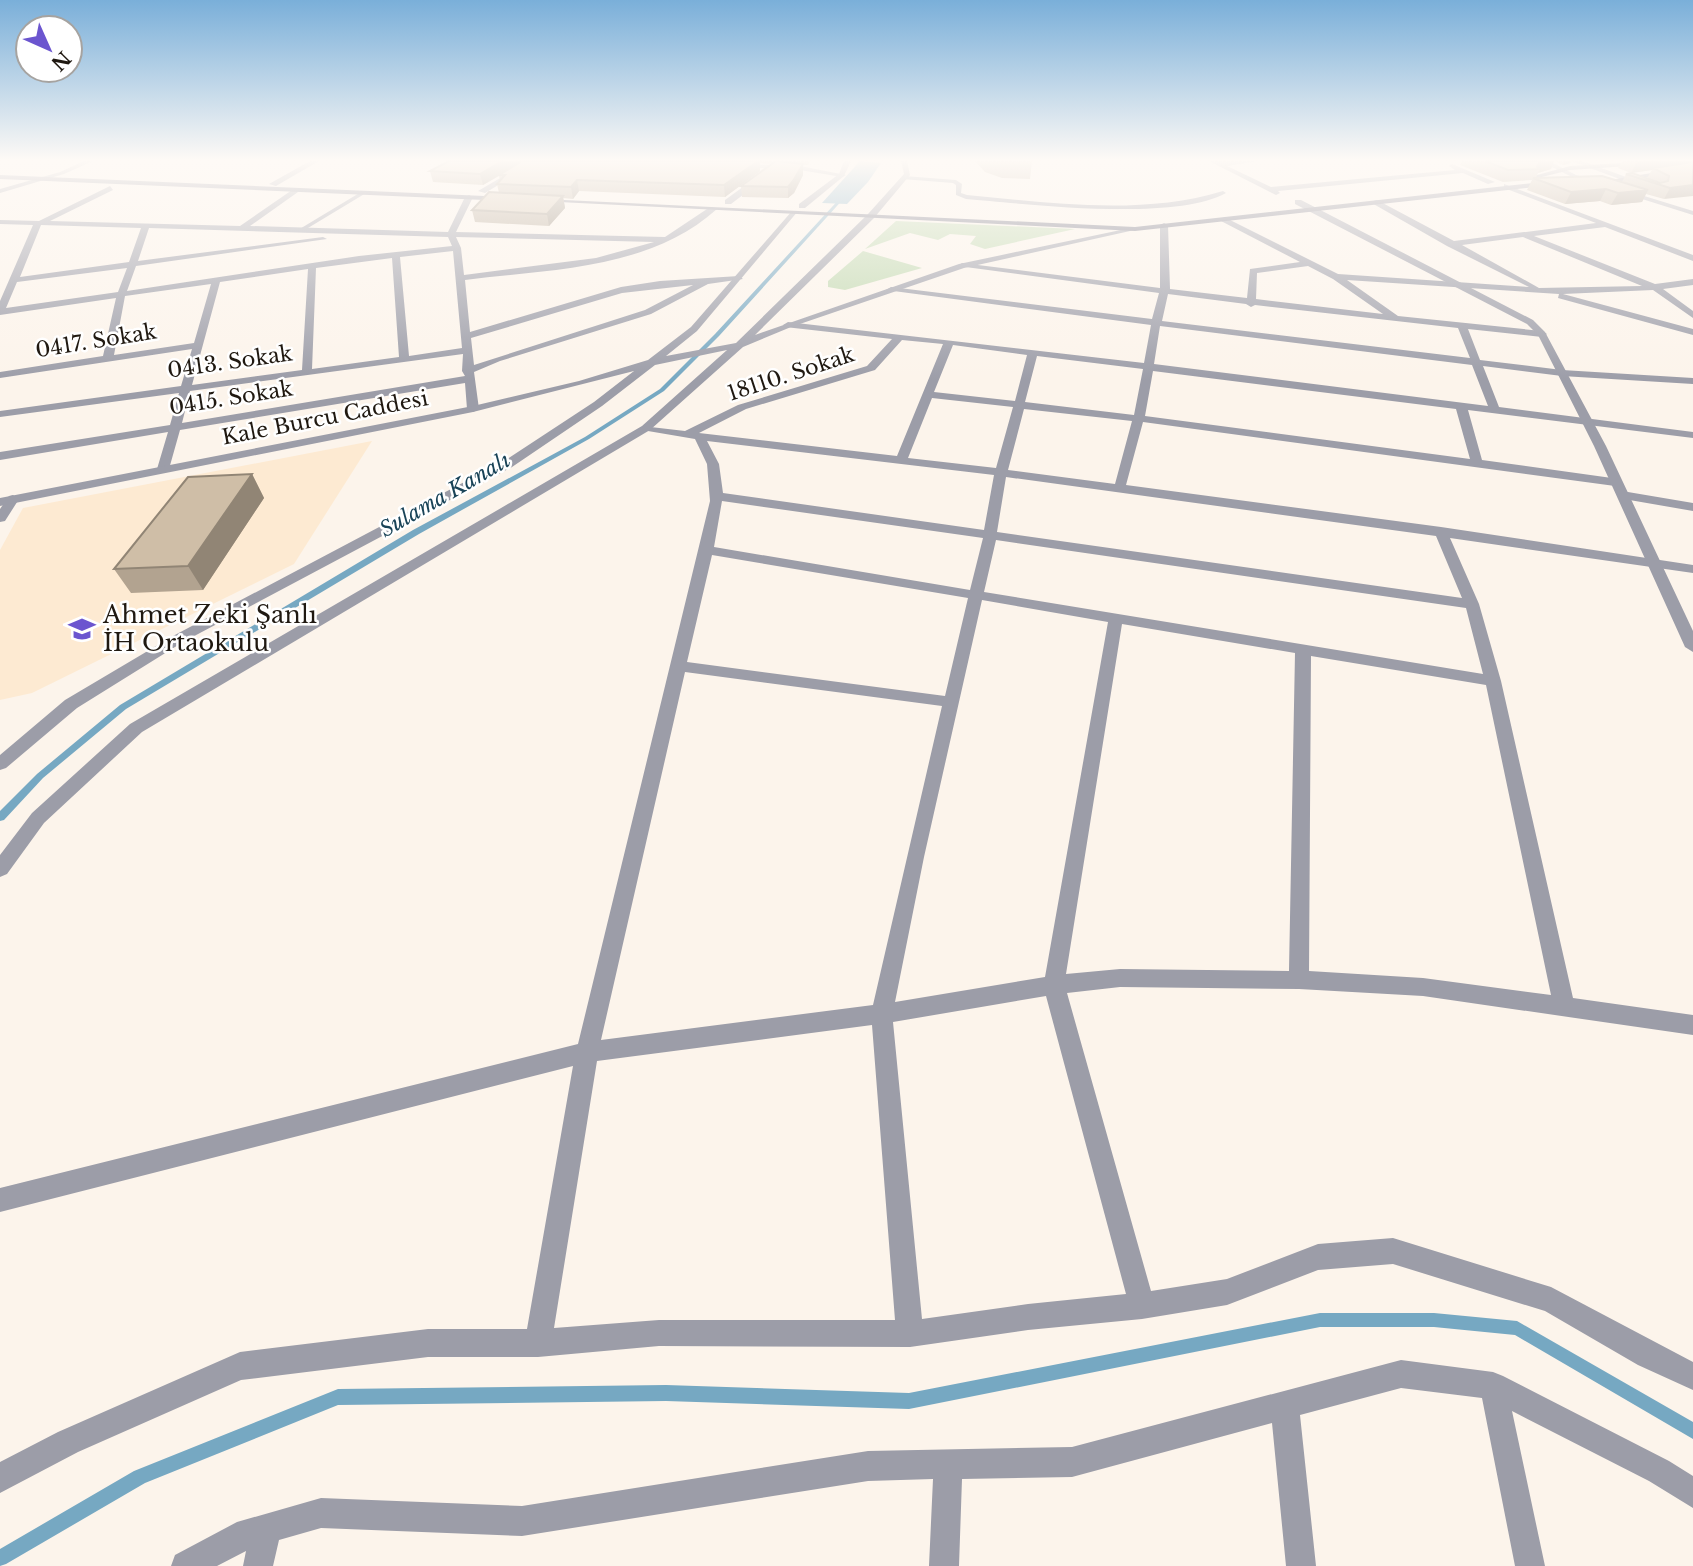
<svg xmlns="http://www.w3.org/2000/svg" width="1693" height="1566" font-family="'Libre Baskerville',serif">
	<style>
		.built { fill: #fdead2 }
		.green { fill: #c0d8af }
		.water { fill: #76a8c2 }
		.lines { fill: none; stroke-linecap: round; stroke-linejoin: round }
		.stream { fill: #76a8c2; fill-rule: evenodd }
		.service { fill: #9c9da8; fill-rule: evenodd }
		.minor { fill: #9c9da8; fill-rule: evenodd }
		.tertiary { fill: #9c9da8; fill-rule: evenodd }
		.secondary { fill: #727283; fill-rule: evenodd }
		.wall { fill: #b2a390 }
		.shaded-wall { fill: #918575 }
		.building { fill: #cfbea7; stroke: #918575; stroke-width: 2 }
		.labels { text-anchor: middle; stroke-width: 5; stroke-linejoin: round; paint-order: stroke }
		.far-street-label { font-size: 21px; fill: #201911; stroke: #fff }
		.far-water-label { font-size: 21px; font-style: italic; fill: #194357; stroke: #fff }
		.poi-label { font-size: 24px; fill: #201911; stroke: #fff; text-anchor: start }
	</style>
	<rect width="100%" height="100%" fill="#fcf4eb"/>
	<path class="built" d="M372,441l-78,123 -262,129 -32,7v-150l23,-42z"/>
	<path class="green" d="M896,221l179,8 -90,20 -15,-5 6,-8 -26,-2 -12,6 -28,-7 -45,16z
		M863,251l59,17 -77,22 -17,-3v-6z"/>
	<path class="water" d="M860,161l21,2 -13,19 -21,22 -25,-1z"/>
	<g class="lines">
		<path class="stream" d="M843,195l3,1 -127,140 -55,55 -75,48 -170,95 -293,175 -83,69 -39,42 -4,1v-10l37,-37 83,-69 293,-175 172,-93 75,-48 55,-55z
			M1320,1313h114l83,8 176,101v17l-178,-104 -81,-8h-114l-411,82 -243,-8 -328,4 -193,78 -139,81 -6,2v-17l134,-78 204,-82 328,-4 243,8z"/>
		<path class="service" d="M904,176l52,4 6,4 -1,9 6,2c84,8 174,21 256,-4l3,2c-53,29 -197,11 -260,6l-10,-4v-10l-3,-2 -51,-4z
			M361,192l5,1 -63,38 -5,-1z"/>
		<path class="minor" d="M84,161h9l-29,13 -64,19v-4l60,-17z
			M310,161h9l-43,25 -7,-2z
			M529,161h9l-53,32 -7,-2z
			M1209,161h49l-31,5 44,21 184,-17 -6,-4 3,-2 43,18 -7,2 -25,-11 -185,18 2,2 -4,2z
			M737,164l63,2 46,9 -4,2 -42,-7 -65,-3z
			M758,176l7,2 -34,26h-6v-4z
			M1504,184l189,71v6l-88,-34 -71,9 121,48 38,-5v6l-30,4 30,22v7l-40,-28 -90,4 130,35v6l-135,-37 1,-4 -212,-14 51,36 144,15 5,3 -5,3 -74,-8 12,31 82,10 131,8v6l-131,-8 -79,-10 16,41 194,25v6l-225,-28 14,50 137,19v6l-4,1 -472,-64 -17,63 315,42 252,38v8l-243,-35 29,66 22,77 72,317 120,17v20l-270,-39 -124,-7 -179,-2 -53,6 84,298 76,-12 91,-35 75,-6 158,49 142,75v28l-55,-25 -93,-54 -152,-47 -75,6 -91,35 -85,14 -114,11 -118,17 -251,-1 -121,11h-110l-187,23 -163,72 -78,41v-31l58,-30 182,-80 188,-23h99l46,-263 -573,146v-24l578,-144 132,-543 -3,-37 -12,-25 -53,-9v-4l43,5 53,-26 129,-39 25,-27 -107,-12 -2,-2 5,-3 356,41 7,-38 -265,-35 5,-3 261,32 7,-26 -201,-27 4,-3 198,25v-63l4,-2 4,2 2,64 77,9 3,-29 50,-7 -79,-41 3,-4 114,57 191,13 -82,-41 -77,-44 7,-2 77,41 142,-18 -92,-35zM1523,237l119,49 -103,2 -77,-43zM1308,266l25,13 50,35 -127,-15 1,-26zM1168,294l78,10 5,3 4,-2 203,23 12,30 -308,-37zM1160,326l312,39 16,41 -334,-42zM902,340l41,4 -46,112 -198,-23 47,-24 129,-39zM953,345l74,10 -12,46 -81,-9zM1037,356l106,13 -9,46 -109,-13zM1153,371l303,38 14,50 -325,-43zM932,398l81,9 -17,61 -88,-10zM1024,409l108,12 -17,63 -107,-14zM707,441l287,34 -10,55 -261,-37 -4,-29zM1006,477l430,59 26,62 -465,-66zM722,501l261,37 -13,52 -256,-43zM996,540l470,68 17,66 -499,-82zM712,555l256,43 -23,98 -258,-34zM982,600l126,22 -63,355 -150,25 29,-145zM1122,624l173,29 -6,318 -169,-2 -54,5zM1311,656l175,29 65,310 -128,-17 -114,-7zM685,672l257,34 -69,299 -272,35zM1046,996l80,298 -98,10 -106,15 -29,-297zM872,1025l23,295h-236l-105,8 43,-267z
			M110,186l3,4 -63,31 190,5 55,-38 3,4 -48,34 198,6 17,-35 4,-2 4,2 -17,35 209,5 45,-30 7,2c-68,61 -166,60 -252,71l5,52 151,-45 39,-6 79,-5 4,3 -35,5 -57,30 -151,47 -26,11 5,37 -6,3 -6,-3 -2,-26 -285,47 -11,39 -6,4 -6,-4 11,-37 -168,28v-8l170,-27 9,-32 -179,24v-6l181,-25 11,-37 -192,29v-6l103,-16 13,-58 -116,17v-14l33,-76 -33,-1v-4l39,1zM41,225l100,3 -12,34 -109,15zM149,228l299,9 4,9 -93,10 -232,35 9,-25 191,-27 -4,-2 -185,24zM456,237l198,5 -58,16 -132,17 -3,-27zM453,251l9,97 -53,8 -9,-99zM392,258l7,99 -87,12 4,-101zM127,268l-9,24 -112,16 11,-26zM308,269l-6,101 -110,15 28,-103zM211,284l-17,59 -80,12 11,-59zM693,285l-48,25 -171,55 -3,-27 151,-45zM463,354l-1,17 3,5 -283,47 8,-32z
			M1622,491l71,12v8l-75,-13v-6z
			M13,495l6,4 -14,22 -5,1v-13l9,-13z
			M1401,1360l92,12 10,4 166,85 24,15v32l-44,-27 -137,-70 33,155h-30l-33,-168 -81,-10 -101,27 16,151h-30l-14,-143 -200,54 -110,2 -3,87h-30l4,-87 -65,2 -346,55 -201,-8 -42,12 -6,26h-30l3,-15 -29,15h-46l4,-11 62,-33 84,-24 201,8 346,-55 204,-4z"/>
		<path class="tertiary" d="M844,161h7l-7,15 -39,32h-6v-4l40,-30z
			M901,161h6l3,14 -36,43 -119,117 204,-71 176,-37 4,2 -175,39 -173,59 -48,20 -93,83 -508,302 -98,91 -37,51 -7,3v-22l32,-42 98,-89 512,-298 85,-76 -72,15 -53,41 -90,61 -329,175 -106,66 -71,60 -6,2v-15l65,-55 108,-64 331,-175 90,-59 40,-31 -161,41 -473,94v-8l473,-92 106,-25 69,-21 43,-33 101,-116h6l-101,120 -31,25 70,-13 132,-129 36,-40z
			M1540,161h9l27,14 117,36v4l-121,-38z
			M1571,161h11l69,25 -7,2z
			M1295,200h6l232,120 12,12 61,114 87,185v21l-8,-5 -91,-201 -56,-111 -11,-11 -232,-120z"/>
		<path class="secondary" d="M1641,162l2,3 -73,5 -36,9 -4,-2 40,-11z
			M1693,166v4l-97,15 -4,-2z
			M0,175l508,22 4,2 -4,2 -508,-22z
			M1551,181l3,4 -419,46 -596,-30 4,-2 592,28z"/>
	</g>
	<path class="wall" d="M449,161h361l-2,4h-5v10l-9,18 -6,5 -46,-1 -1,-11 32,-22 -13,-1v8l-35,26 -146,-6 -6,8 -10,-1 2,10 -16,18 -74,-4 -3,-12 27,-17 -2,-9 3,-4 -1,-4 -16,9 -50,-3 -3,-11z
		M975,161h57l-2,18 -28,-1 -17,-6z
		M1462,161h92l-3,8 -13,4 -2,5 86,4 4,-8 21,4 5,-8 -21,3 -13,-5 4,-7h71l-29,38 -18,-5 -4,8 -31,3 -11,-4 -35,3 -38,-14 5,-10 -29,2 -43,-17z
		M1555,161h16l-1,2 -7,2z
		M252,474l12,24 -61,92 -72,3 -17,-24z"/>
	<path class="shaded-wall" d="M502,161h20v1l-39,23 -3,-11z
		M758,161h2v10l-35,26 -1,-12z
		M1545,161h9l-3,8 -13,4 2,-4h-4l3,-6z
		M1565,161h6l-1,2 -7,2z
		M1642,161h51v3l-40,4 -1,2 -21,3 6,-11z
		M803,164v11l-9,18 -6,5v-11z
		M577,180l2,11 -6,8 -2,-12z
		M1693,185v11l-29,3 6,-11z
		M1606,189l-6,12 -35,3 6,-12z
		M1648,190l-6,12 -31,3 7,-12z
		M563,196l2,12 -16,18 -2,-12z
		M252,474l12,24 -61,92 -15,-24z"/>
	<path class="building" d="M449,161h53l-22,13 -50,-3z
		M522,161h236l-34,24 -147,-5 -6,7 -74,-3 8,-9h-6z
		M776,161l27,3 -10,17 -5,6 -47,-1z
		M1485,161h60l-6,2 -2,4 3,2 -32,1z
		M1693,162v23l-23,3 -44,-14 6,-1 28,10 8,-2 1,-5 -16,-8z
		M1602,176l46,14 -30,3 -12,-4 -35,3 -38,-14z
		M489,192l74,4 -16,18 -75,-4z
		M252,474l-64,92 -74,3 74,-92z"/>
	<linearGradient id="sky" x2="0" y2="1"><stop stop-color="#7aafd9"/><stop offset="0.42" stop-color="#fefaf6"/><stop offset="1" stop-color="#fefaf6" stop-opacity="0"/></linearGradient>
	<rect width="1693" height="381" fill="url(#sky)"/>
	<defs>
		<symbol id="school-bare" viewBox="-9 -9 18 18"><path d="M0-5L7-2L0 1L-7-2ZM-4 1L0 2.5L4 1V4Q0 6-4 4Z" fill="#6b55cf" stroke="#fff" stroke-width="2.5" paint-order="stroke"/></symbol>
	</defs>
	<g fill-rule="evenodd">
		<use href="#school-bare" x="63" y="610" width="38" height="38"/>
	</g>
	<g class="labels">
		<g class="far-street-label">
			<text transform="translate(96 341) rotate(-9)" y="7">0417. Sokak</text>
			<text transform="translate(230 362) rotate(-8)" y="7">0413. Sokak</text>
			<text transform="translate(791 374) rotate(-18)" y="7">18110. Sokak</text>
			<text transform="translate(231 398) rotate(-9)" y="7">0415. Sokak</text>
			<text transform="translate(325 418) rotate(-11)" y="7">Kale Burcu Caddesi</text>
		</g>
		<g class="far-water-label">
			<text transform="translate(445 495) rotate(-30)" y="7">Sulama Kanalı</text>
		</g>
		<g class="poi-label">
			<text x="103" y="623">Ahmet Zeki Şanlı<tspan x="103" dy="28">İH Ortaokulu</tspan></text>
		</g>
	</g>
	<g transform="translate(49 49) rotate(135)"><circle r="33" fill="#ffffff" stroke="#a6a3a0" stroke-width="2"/>
	<path d="M0-5L12 26L0 18L-12 26Z" fill="#6b55cf"/>
	<text y="-10" font-size="19" font-weight="bold" text-anchor="middle" fill="#201911">N</text>
	</g>
</svg>
